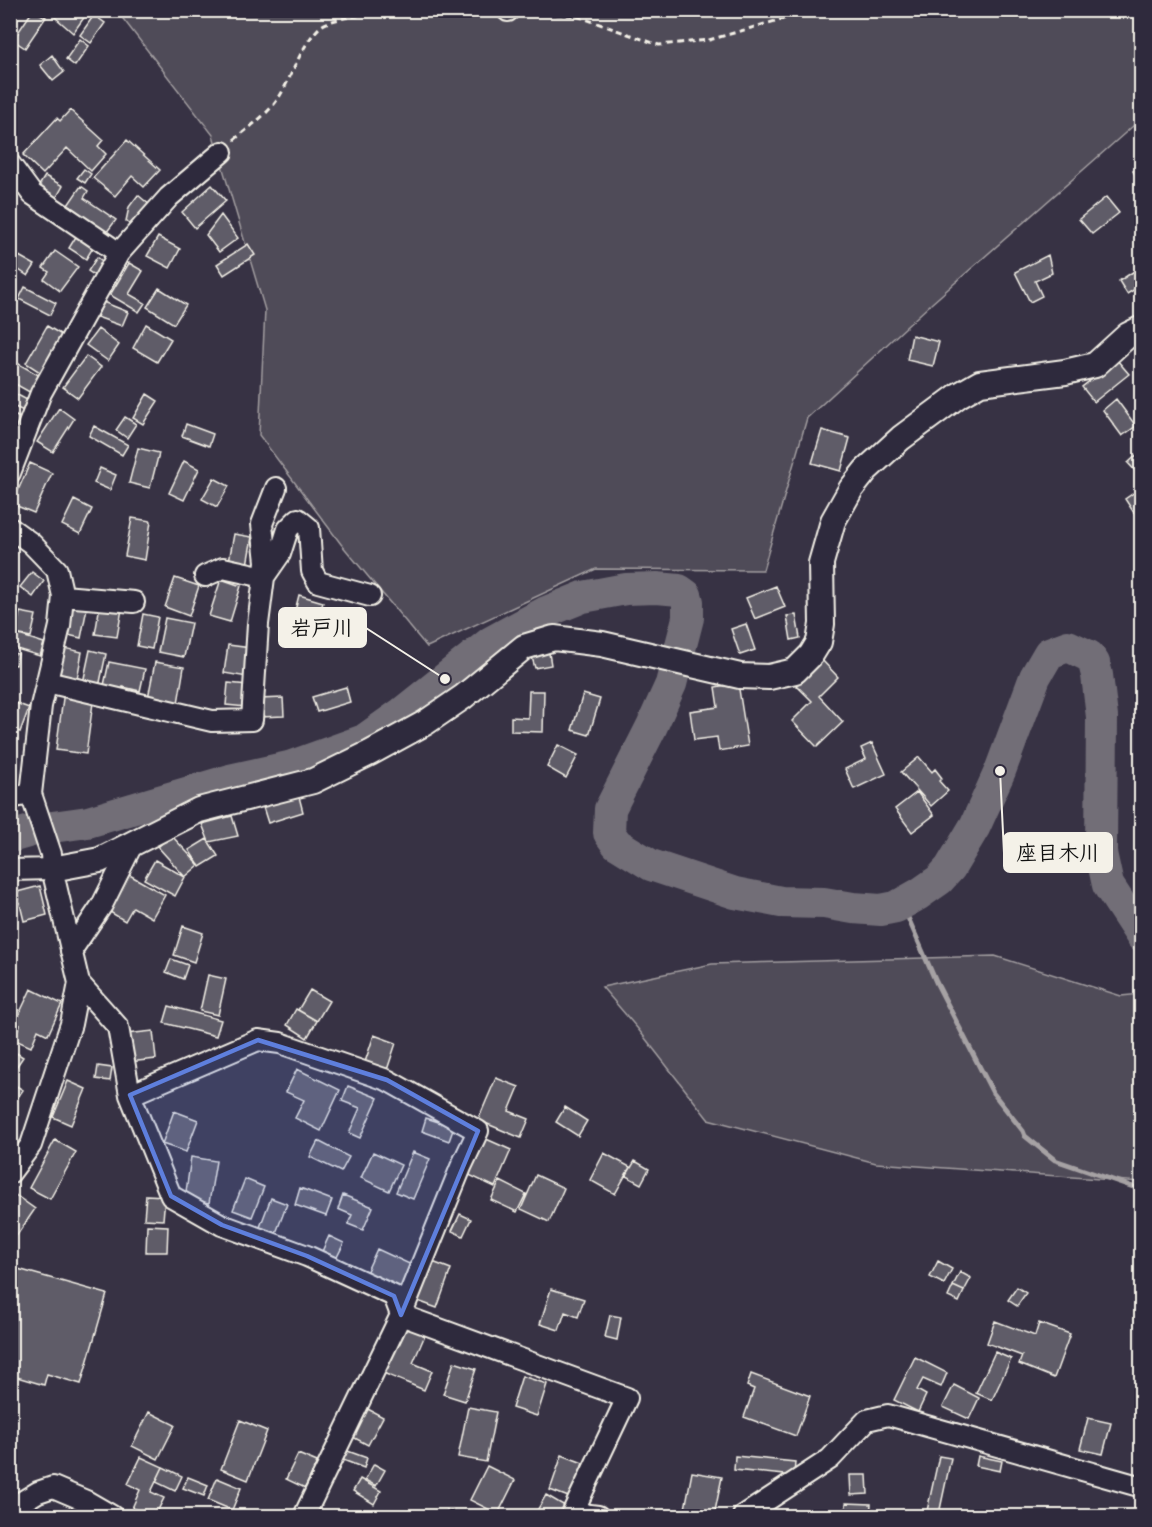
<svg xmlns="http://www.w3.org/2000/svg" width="1152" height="1527" font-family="Itim,'Klee One',sans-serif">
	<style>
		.green { fill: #504b59; stroke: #a29ea0; stroke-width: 1.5 }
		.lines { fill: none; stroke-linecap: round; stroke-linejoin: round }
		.stream { stroke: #a6a2a4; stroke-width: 5 }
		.river { stroke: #726e77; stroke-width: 32 }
		.building { fill: #5f5c67; stroke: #f4f1e8; stroke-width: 1.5 }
		.minor-casing { stroke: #f4f1e8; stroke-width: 24 }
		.tertiary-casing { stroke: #f4f1e8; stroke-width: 28 }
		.path { stroke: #f4f1e8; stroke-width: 3; stroke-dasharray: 6 4.5; stroke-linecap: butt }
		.minor { stroke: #2f2a3d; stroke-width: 20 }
		.tertiary { stroke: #2f2a3d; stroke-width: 24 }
		.marked { fill: #5e7fdd; fill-opacity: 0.2; stroke: #5e7fdd; stroke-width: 4.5; stroke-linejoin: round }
		.leader { fill: none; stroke: #f4f1e8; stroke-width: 2 }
		.callout-dot { fill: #f4f1e8; stroke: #2f2a3d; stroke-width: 2 }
		.callout { fill: #f4f1e8; stroke: #f4f1e8; stroke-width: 2 }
		.callout-label { font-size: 21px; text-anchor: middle; font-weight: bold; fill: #111 }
	</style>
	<rect width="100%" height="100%" fill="#373244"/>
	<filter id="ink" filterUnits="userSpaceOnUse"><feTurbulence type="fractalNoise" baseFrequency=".0167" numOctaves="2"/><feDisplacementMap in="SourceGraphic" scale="12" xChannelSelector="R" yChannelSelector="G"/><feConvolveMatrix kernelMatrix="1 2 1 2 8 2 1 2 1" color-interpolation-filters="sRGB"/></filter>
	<g filter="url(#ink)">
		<path class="green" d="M117,11h1024v108l-210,185 -124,114 -44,152 -167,-1 -169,78 -86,-103 -82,-109 6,-125 -52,-175z
			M995,956l126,40 20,-2v188l-265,-19 -168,-44 -70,-90 -36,-42 110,-23z"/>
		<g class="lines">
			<path class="stream" d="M902,904l34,78 57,111 30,38 2,5 30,24 87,30"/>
			<path class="river" d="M10,837l28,-8 50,-7 142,-42 59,-13 75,-27 38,-27 89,-71 55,-30 37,-15 43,-8 31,-1 22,2 7,5 2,7v16l-17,66 -20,44 -41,81 -1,24 8,11 34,21 84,28 46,9 43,1 29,5 28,2 15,-3 23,-13 20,-14 11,-12 25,-42 25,-55 35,-94 14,-24 19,-7 21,10 5,7 3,12 5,42 -1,136 7,32 34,52"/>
		</g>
		<path class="building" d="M33,10l13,7 -21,31 -12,-8z
			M47,10h39l2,2 -15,21z
			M94,15l11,8 -14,20 -11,-8z
			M80,39l9,7 -14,20 -9,-7z
			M52,55l12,17 -11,9 -13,-16z
			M70,110l33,30 -5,6 8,8 -15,17 -24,-23 -24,26 -20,-19 34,-37 3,3z
			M127,140l33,30 -16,17 -12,-11 -17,20 -22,-18z
			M1142,166v21l-9,-16z
			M84,169l7,5 -6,9 -8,-5z
			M45,176l18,10 -8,14 -18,-11z
			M212,185l14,16 -31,27 -13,-16z
			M81,186l7,5 -4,7 32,22 -10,13 -38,-28z
			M138,195l13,11 -18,22 -7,-7 3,-14z
			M1106,197l13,16 -27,21 -13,-15z
			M221,215l17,23 -19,14 -13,-17z
			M77,235l17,11 -8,13 -17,-11z
			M158,237l22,12 -10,19 -23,-12z
			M248,244l7,11 -31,20 -7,-11z
			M10,250l7,5 -7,10z
			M55,251l23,16 -18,24 -16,-12 5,-7 -6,-4z
			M1048,255l4,18 -17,8 7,15 -12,6 -15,-30z
			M19,256l16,9 -7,11 -15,-10z
			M97,257l9,7 -9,13 -9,-6z
			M129,263l14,8 -14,23 16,9 -6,9 -29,-17z
			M1142,266v19l-15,9 -8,-13z
			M25,287l31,16 -6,12 -31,-16z
			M159,288l27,17 -12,19 -27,-17z
			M103,302l25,10 -6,14 -25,-9z
			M146,324l25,15 -14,23 -24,-14z
			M47,326l18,11 -22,37 -17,-11z
			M98,329l21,16 -11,16 -22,-16z
			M912,335l27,7 -6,24 -26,-6z
			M86,356l15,11 -23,31 -15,-11z
			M10,359l32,18 -9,17 -23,-13z
			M1117,360l12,14 -35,28 -12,-15z
			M10,391l21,11 -5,10 -16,-7z
			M147,394l11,7 -15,23 -10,-6z
			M1116,399l20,27 -14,10 -19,-26z
			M59,408l15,11 -21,33 -16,-10z
			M10,413l12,6 -12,23z
			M125,417l11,7 -9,14 -11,-8z
			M186,424l27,10 -4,12 -27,-10z
			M94,426l34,19 -6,10 -33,-19z
			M822,430l28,8 -9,33 -29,-8z
			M138,448l21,5 -9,35 -21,-5z
			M1142,450v28l-14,-15z
			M184,461l15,8 -15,31 -15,-7z
			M30,463l22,10 -18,40 -22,-9z
			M100,468l16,7 -6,15 -16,-7z
			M214,478l15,8 -12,21 -15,-8z
			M1141,488h1v37l-17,-26z
			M74,500l18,9 -12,25 -18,-9z
			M132,518l19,3 -6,39 -20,-4z
			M234,534l18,3 -5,28 -18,-4z
			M32,572l12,9 -11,16 -13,-10z
			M175,578l24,8 -10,30 -24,-9z
			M221,579l20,7 -11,36 -21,-6z
			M776,586l9,21 -30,12 -9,-21z
			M299,595l24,7 -7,27 -24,-6z
			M74,601l14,2 -7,35 -13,-3z
			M100,605l22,4 -5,28 -22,-3z
			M20,612l16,3 -5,22 -16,-3z
			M143,614l15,3 -6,32 -15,-3z
			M796,615l4,23 -9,2 -4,-24z
			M165,618l26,5 -7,34 -26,-5z
			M746,624l9,26 -15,5 -9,-26z
			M10,632l34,11 -4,13 -30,-9z
			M228,645l23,3 -4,29 -23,-4z
			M64,648l18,4 -5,27 -18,-3z
			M90,650l16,4 -7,33 -16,-4z
			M10,653l8,1 -2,11 -6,-1z
			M549,653l2,12 -16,3 -3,-11z
			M821,659l17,18 -19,19 24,26 -26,25 -25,-26 20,-20 -17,-17z
			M109,662l36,7 -5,22 -17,-4 -2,7 -18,-4z
			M155,662l29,5 -7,42 -30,-6z
			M228,683l20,2 -2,22 -20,-2z
			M738,683l10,63 -29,5 -2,-14 -23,3 -4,-29 28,-4 -3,-20z
			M346,687l4,15 -33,10 -5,-15z
			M64,691l30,4 -8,59 -30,-4z
			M529,691h15l-1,41 -32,-1v-14l17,1z
			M583,694l17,5 -11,36 -17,-5z
			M283,698l1,18 -24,1 -1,-18z
			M10,701l19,7 -9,24 -10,-3z
			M872,743l14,31 -32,15 -9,-20 21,-10 -5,-11z
			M558,745l20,10 -12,23 -19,-11z
			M919,757l13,15 3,-3 7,9 -3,3 9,10 -17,15 -30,-34z
			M917,792l17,23 -22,17 -17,-23z
			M298,793l5,19 -35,11 -6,-19z
			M232,816l6,20 -29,6 -7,-18z
			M171,835l28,30 -14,12 -27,-30z
			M207,839l11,17 -18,11 -11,-17z
			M155,860l30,17 -10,19 -31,-17z
			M126,873l39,22 -13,23 -19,-11 -8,14 -20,-12z
			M40,886l7,29 -23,6 -7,-29z
			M183,926l20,7 -9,29 -20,-7z
			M171,959l17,6 -5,14 -17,-7z
			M208,975l18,4 -8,36 -18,-4z
			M31,989l31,15 -14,31 -10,-5 -7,17 -18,-8 7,-14 -5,-2z
			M310,990l19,11 -12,20 -19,-11z
			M169,1006l52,14 -5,16 -52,-13z
			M296,1009l21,12 -10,17 -20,-13z
			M153,1031l3,28 -27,3 -3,-28z
			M374,1035l22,8 -9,27 -22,-8z
			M10,1049l13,8 -13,19z
			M98,1066l14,2 -2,13 -14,-2z
			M297,1069l43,21 -19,41 -26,-13 9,-18 -18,-8z
			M496,1078l23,9 -10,24 20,8 -8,19 -43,-18z
			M68,1081l18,8 -15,36 -18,-8z
			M10,1082l13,8 -10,14 -3,-2z
			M348,1086l30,12 -18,40 -11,-5 11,-25 -18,-7z
			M565,1107l22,14 -9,15 -22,-14z
			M174,1111l24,9 -12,32 -24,-8z
			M426,1118l28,9 -5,14 -27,-10z
			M484,1138l27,12 -16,37 -28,-13z
			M55,1140l21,12 -26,47 -21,-11z
			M318,1141l31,16 -8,15 -31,-15z
			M373,1152l28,13 -12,26 -28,-13z
			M413,1152l17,7 -17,40 -17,-7z
			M604,1153l26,14 -15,27 -25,-14z
			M191,1157l25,4 -7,42 -24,-4z
			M635,1161l14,8 -8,15 -15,-8z
			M536,1175l28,13 -15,34 -28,-13z
			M245,1179l19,8 -12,30 -19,-7z
			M500,1181l26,13 -9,18 -26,-12z
			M300,1188l32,12 -6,16 -31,-11z
			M14,1194l21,15 -20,29 -5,-3v-35z
			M146,1195l19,1 -2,24 -19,-1z
			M343,1195l30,12 -10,23 -15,-6 4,-9 -14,-6z
			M271,1198l16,6 -11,29 -16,-6z
			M460,1214l11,5 -8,17 -11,-5z
			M147,1225l21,1 -1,26h-21z
			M329,1236l15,7 -10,20 -14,-7z
			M377,1249l37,17 -11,24 -37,-17z
			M430,1261l21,8 -14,39 -22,-8z
			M938,1261l14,8 -8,15 -14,-7z
			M18,1269l89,25 -26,90 -34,-10 -3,11 -34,-10v-80z
			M960,1272l11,6 -7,13 -11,-5z
			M953,1286l11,5 -5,11 -11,-5z
			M1017,1287l9,6 -9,13 -9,-6z
			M551,1289l33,10 -6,18 -13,-5 -6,18 -19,-6z
			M610,1315l11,2 -4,23 -12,-3z
			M995,1321l40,15 4,-13 31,11 -16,44 -35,-14 3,-8 -35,-13z
			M401,1324l24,11 -12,28 19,8 -8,19 -43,-18z
			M995,1352l16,7 -19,41 -16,-7z
			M915,1357l32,16 -6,14 -18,-8 -6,11 9,5 -8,17 -24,-12z
			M454,1362l22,7 -11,32 -22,-7z
			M751,1374l59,22 -14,40 -52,-19 10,-28 -7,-3z
			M522,1376l25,8 -10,32 -25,-8z
			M954,1385l25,13 -10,21 -26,-12z
			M364,1407l19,10 -15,28 -19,-10z
			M468,1407l28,5 -10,50 -28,-5z
			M149,1412l26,13 -17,34 -26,-13z
			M1088,1418l23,5 -8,31 -23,-5z
			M240,1420l27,11 -19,49 -27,-11z
			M342,1449l25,9 -3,10 -26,-10z
			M298,1454l19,8 -12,26 -19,-9z
			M562,1455l21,8 -12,35 -21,-8z
			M735,1456l60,6 -1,14 -60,-6z
			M939,1456l12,2 -12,56 -12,-3z
			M978,1456l24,5 -2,10 -24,-5z
			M141,1457l22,10 -12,25 13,6 -9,18h-4l-19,-8 8,-18 -12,-6z
			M374,1464l11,6 -9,16 -11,-6z
			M487,1466l28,14 -17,34 -28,-14z
			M163,1467l19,9 -7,15 -19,-9z
			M692,1472l30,5 -8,39 -30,-2z
			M850,1475h17l1,19 -17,1z
			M188,1477l20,8 -4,11 -21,-8z
			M217,1478l24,10 -9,22 -24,-10z
			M360,1479l21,12 -7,13 -21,-13z
			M546,1495l19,11 -6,10h-25z
			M846,1503l25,1 -1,12h-25z
			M447,1510l32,6h-33z
			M980,1511l15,4v1h-16z"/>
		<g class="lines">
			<defs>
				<path id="minor" d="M508,10v1
					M10,164l22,30 87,59
					M10,473l31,-80 78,-140 50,-56 53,-45
					M10,528l21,15 26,27 6,26 -3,30 -19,80 -10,88 20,60 1,15 27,114 -8,41 -40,121 -21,28
					M205,576l18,-8 41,9 16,-23 8,-25 10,-10 11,9 3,43 6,11 52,14
					M63,596l71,6
					M47,682l165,39 40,-1 6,-96 8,-62 -4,-38 14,-36
					M10,798l21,-4
					M10,870l42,-1
					M71,951l31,-46 30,-60
					M79,983l39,44 12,68 41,101 51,29 85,31 87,40 7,19 226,83 -56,118
					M130,1095l128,-55 22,3 107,37 91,51 -17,36 -60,148 -97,201
					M10,1502l5,4 23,-14 15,-5 33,14 26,15
					M573,1513l25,3
					M743,1516l87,-57 37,-39 21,-5 254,72"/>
				<path id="tertiary" d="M52,869l48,-9 99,-50 114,-29 57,-28 55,-30 38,-26 61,-50 30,-9 48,6 138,32 29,1 26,-6 16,-16 8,-13 3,-18 -1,-61 12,-42 18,-32 15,-19 35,-32 58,-43 21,-12 85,-11 30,-7 33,-30 14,-7"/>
			</defs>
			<use href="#minor" class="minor-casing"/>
			<use href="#tertiary" class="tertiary-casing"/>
			<path class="path" d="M525,11l52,5 82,29 50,-5 105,-30
				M234,140c14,-12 33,-25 44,-41 14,-22 22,-52 41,-71 19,-20 141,-16 173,-16"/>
			<use href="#minor" class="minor"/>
			<use href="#tertiary" class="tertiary"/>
		</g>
	</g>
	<path class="marked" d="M258,1040l129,40 91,51 -77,184 -7,-19 -87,-40 -85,-31 -51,-29 -41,-101z"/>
	<path class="leader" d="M445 679L366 628M1000 771L1004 853"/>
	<g class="callout-dot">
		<circle cx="445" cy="679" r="6"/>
		<circle cx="1000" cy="771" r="6"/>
	</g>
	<g class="callout">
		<rect x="279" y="608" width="87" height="39" rx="6"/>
		<rect x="1004" y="833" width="108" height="39" rx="6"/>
	</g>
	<g class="callout-label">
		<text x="322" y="635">岩戸川</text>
		<text x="1058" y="860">座目木川</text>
	</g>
	<rect width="1152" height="1527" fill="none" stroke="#2f2a3d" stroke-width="36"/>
	<rect x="18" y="18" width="1116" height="1491" fill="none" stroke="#f4f1e8" stroke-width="2" filter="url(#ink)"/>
</svg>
